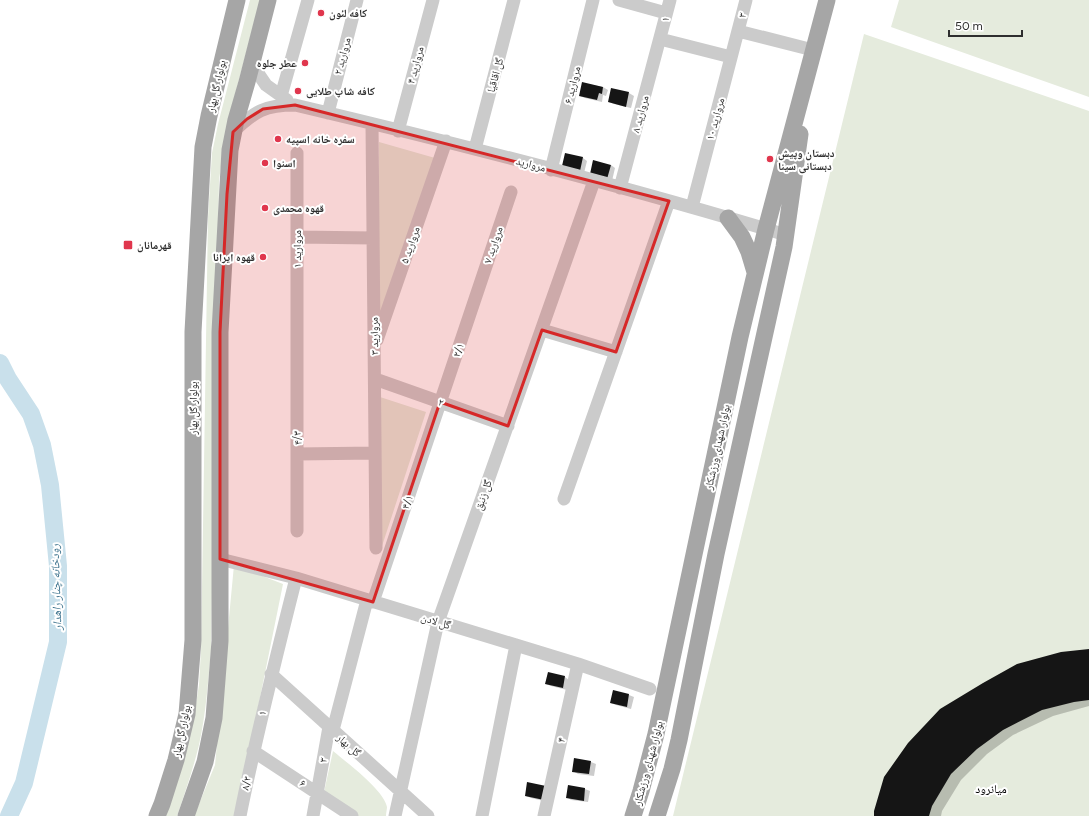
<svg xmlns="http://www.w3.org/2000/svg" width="1089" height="816" font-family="Figtree,'Noto Naskh Arabic',sans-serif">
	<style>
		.green { fill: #e5ebdd }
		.shadow { fill: #0003 }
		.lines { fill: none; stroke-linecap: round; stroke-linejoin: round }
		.river { stroke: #c9e0eb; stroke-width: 18 }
		.building { fill: #151515 }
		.minor { stroke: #cbcbcb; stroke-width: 13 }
		.major { stroke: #a6a6a6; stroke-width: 17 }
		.marked { fill: #d62828; fill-opacity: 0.2; stroke: #d62828; stroke-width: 3; stroke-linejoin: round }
		.poi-dot { fill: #e0364d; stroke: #fff; stroke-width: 1.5 }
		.labels { text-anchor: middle; stroke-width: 4; stroke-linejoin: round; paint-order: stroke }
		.poi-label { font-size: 11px; font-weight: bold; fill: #2e2e2e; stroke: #fff; text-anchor: start }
		.street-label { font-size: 11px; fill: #2e2e2e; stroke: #fff }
		.water-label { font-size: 12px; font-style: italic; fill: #3f748e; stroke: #fff }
		.neighbourhood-label { font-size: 12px; fill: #000; stroke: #fff }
	</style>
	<rect width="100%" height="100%" fill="#fff"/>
	<path class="green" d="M250,0h10l-33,125 -8,55 -8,470c-3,32 -5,64 -12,95 -6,24 -14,48 -22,71h-11l27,-94 6,-37 2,-35 7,-433 4,-64 6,-29z
		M899,0h190v97l-198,-70z
		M864,34l225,77v705h-416z
		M379,142l56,16 -56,161z
		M380,397l46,15 -45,137z
		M234,565l49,19 -47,232h-42l21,-51z
		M333,751c13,11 51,39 54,56 0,2 -1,6 -1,9h-28l-34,-24z"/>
	<path class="shadow" d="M583,83l20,4 5,3 -2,6 -3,-1 -1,7 -17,-4 -5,-2z
		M612,89l17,4 5,3 -3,12 -17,-4 -5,-2z
		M566,154l17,4 4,3 -3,12 -17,-4z
		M611,165l4,3 -3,13 -17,-5z
		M1089,650v56l-36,10 -40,19 -26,19 -26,26 -19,31 -1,5h-66z
		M565,677l4,3 -2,10 -16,-4 -5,-2z
		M614,691l15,4 5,2 -3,12 -15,-4 -5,-2z
		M575,759l16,3 5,2 -2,12 -16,-2 -5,-3z
		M528,783l20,19 -17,-4 -5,-2z
		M568,786l17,3 5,2 -2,11 -17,-2 -4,-3z"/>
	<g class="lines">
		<path class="river" d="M0,363l8,16 23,35 11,31 8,40 8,81v76l-34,141 -15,33"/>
	</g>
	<path class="building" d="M582,82l21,5 -1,7 -3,-1 -2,7 -18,-4z
		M611,88l18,4 -3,15 -18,-5z
		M565,153l18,4 -3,14 -18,-5z
		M593,160l18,5 -4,14 -17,-5z
		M1089,649v51l-15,2 -32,8 -39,20 -26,19 -26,25 -19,32 -3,10h-55v-5l10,-34 24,-34 32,-34 43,-26 34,-19 44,-12z
		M548,672l17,4 -2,12 -18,-4z
		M613,690l16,4 -2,13 -17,-4z
		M574,758l17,3 -2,13 -17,-2z
		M527,782l19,4 -2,14 -19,-4z
		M568,785l17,3 -1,13 -18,-3z"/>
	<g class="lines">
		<path class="minor" d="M619,0l47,13
			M738,31l75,19
			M660,39l71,18
			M251,63l15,22 21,15
			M281,96l27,-96
			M328,113l29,-113
			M372,124l4,424
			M398,131l35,-131
			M233,132c22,-21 32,-27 62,-27 165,39 329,81 491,130
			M475,149l39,-149
			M551,170l42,-170
			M620,188l50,-188
			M692,207l54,-207
			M297,237l76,1
			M542,330l74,22
			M377,340l69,-199
			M375,379l133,47
			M297,454l78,-1
			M564,499l105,-298
			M297,531v-378
			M220,559l76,19 282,86 72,25
			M373,602l138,-410
			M271,674l157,142
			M333,730l34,-130
			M253,751l99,65
			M240,816c16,-80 36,-159 56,-238
			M313,816l16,-89
			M395,816l43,-194 156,-441
			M482,816l34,-171
			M544,816l34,-152"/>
		<path class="major" d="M728,218l14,19 7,15 6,20
			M157,816l5,-12 14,-44 11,-46 6,-74v-308l10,-185 6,-31 28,-116
			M186,816l19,-54 9,-44 6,-77v-309l10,-182 6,-30 11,-38 21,-82
			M633,816l8,-25 15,-57 84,-397 26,-108 61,-229
			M657,816l15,-47 7,-29 37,-186 68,-307 16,-113"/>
	</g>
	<path class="marked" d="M295,105l374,96 -53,151 -74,-22 -34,96 -68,-24 -67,200 -153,-43v-227l7,-138 6,-62 14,-13 16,-10z"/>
	<g class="poi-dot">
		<circle cx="321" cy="13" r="4"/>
		<circle cx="305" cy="63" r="4"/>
		<circle cx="298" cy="91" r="4"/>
		<circle cx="278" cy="139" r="4"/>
		<circle cx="770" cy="159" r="4"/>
		<circle cx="265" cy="163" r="4"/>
		<circle cx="265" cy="208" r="4"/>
		<rect x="123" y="240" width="10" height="10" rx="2"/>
		<circle cx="263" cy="257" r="4"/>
	</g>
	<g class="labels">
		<g class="poi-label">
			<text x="329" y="17">کافه لئون</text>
			<text x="297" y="67" text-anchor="end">عطر جلوه</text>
			<text x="306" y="95">کافه شاپ طلایی</text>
			<text x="286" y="143">سفره خانه اسپیه</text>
			<text x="778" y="157">دبستان وپیش<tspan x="778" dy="13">دبستانی سینا</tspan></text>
			<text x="273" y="167">اسنوا</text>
			<text x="273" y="212">قهوه محمدی</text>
			<text x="137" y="249">قهرمانان</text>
			<text x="255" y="261" text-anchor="end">قهوه ایرانا</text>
		</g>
		<g class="street-label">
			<text transform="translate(742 15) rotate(-75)" y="4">۳</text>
			<text transform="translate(665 19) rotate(-75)" y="4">۱</text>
			<text transform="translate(342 56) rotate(-75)" y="4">مروارید ۲</text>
			<text transform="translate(415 65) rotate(-75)" y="4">مروارید ۴</text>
			<text transform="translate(495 75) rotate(-75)" y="4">گل اقاقیا</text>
			<text transform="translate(572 85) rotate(-76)" y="4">مروارید ۶</text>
			<text transform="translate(216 86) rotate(-77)" y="4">بولوار گل بهار</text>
			<text transform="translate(640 114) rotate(-75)" y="4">مروارید ۸</text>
			<text transform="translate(715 119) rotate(-75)" y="4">مروارید ۱۰</text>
			<text transform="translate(531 164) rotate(15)" y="4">مروارید</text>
			<text transform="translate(410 245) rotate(-71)" y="4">مروارید ۵</text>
			<text transform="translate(493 245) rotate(-71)" y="4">مروارید ۷</text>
			<text transform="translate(297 249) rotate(-90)" y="4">مروارید ۱</text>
			<text transform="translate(374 336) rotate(-91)" y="4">مروارید ۳</text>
			<text transform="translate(458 350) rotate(-71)" y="4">۲/۱</text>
			<text transform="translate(441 402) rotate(20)" y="4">۲</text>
			<text transform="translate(193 408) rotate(-90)" y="4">بولوار گل بهار</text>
			<text transform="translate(297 438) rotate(-90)" y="4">۴/۳</text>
			<text transform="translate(717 447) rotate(-78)" y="4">بولوار شهدای ورزشکار</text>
			<text transform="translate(483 495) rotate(-71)" y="4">گل زنبق</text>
			<text transform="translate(407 502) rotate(-71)" y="4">۴/۱</text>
			<text transform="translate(436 621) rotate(17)" y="4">گل لادن</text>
			<text transform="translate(262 713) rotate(-77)" y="4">۱</text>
			<text transform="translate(181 731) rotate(-78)" y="4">بولوار گل بهار</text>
			<text transform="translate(561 740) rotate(-77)" y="4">۴</text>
			<text transform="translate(349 745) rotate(42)" y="4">گل بهار</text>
			<text transform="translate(323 760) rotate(-81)" y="4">۳</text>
			<text transform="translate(648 763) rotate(-75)" y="4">بولوار شهدای ورزشکار</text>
			<text transform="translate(246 783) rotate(-79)" y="4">۸/۳</text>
			<text transform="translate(303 783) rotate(33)" y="4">۶</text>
		</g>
		<g class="water-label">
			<text transform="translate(56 587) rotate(-92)" y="4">رودخانه چنار راهدار</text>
		</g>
		<g class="neighbourhood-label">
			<text x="991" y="793">میانرود</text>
		</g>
	</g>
	<path d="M949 30v6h73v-6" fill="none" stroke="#2e2e2e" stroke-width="2"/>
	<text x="955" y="30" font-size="12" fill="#2e2e2e" stroke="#ffffff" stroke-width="3" paint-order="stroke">50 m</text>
</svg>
